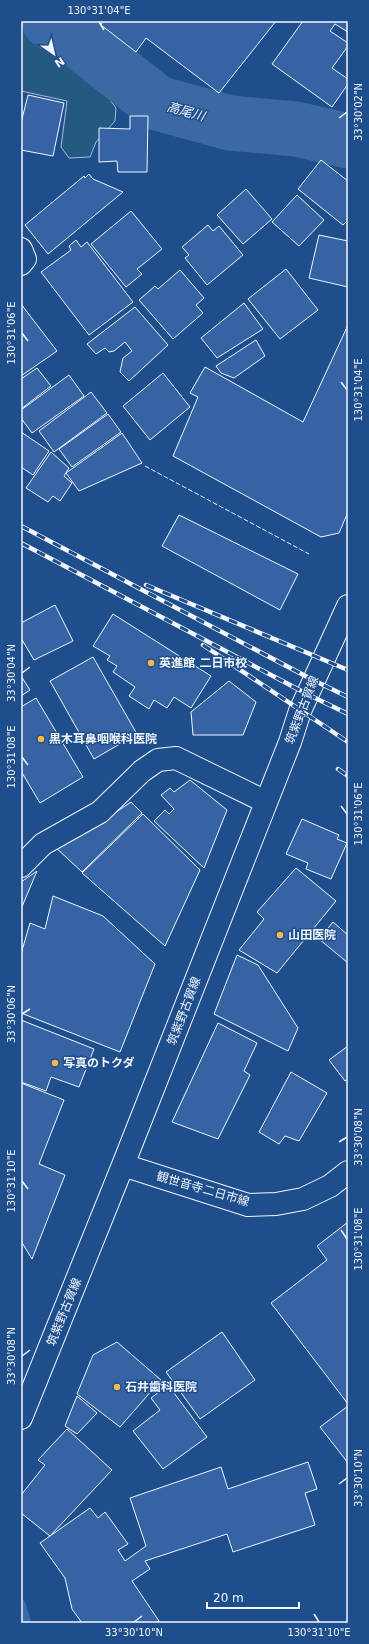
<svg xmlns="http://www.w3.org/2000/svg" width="369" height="1644" font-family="'DejaVu Sans','Noto Sans JP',sans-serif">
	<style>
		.green { fill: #245a82; stroke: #a8bbd7 }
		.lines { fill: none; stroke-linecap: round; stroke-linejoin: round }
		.stream { stroke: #3b69a3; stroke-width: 9 }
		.river { stroke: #3b69a3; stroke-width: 55 }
		.building { fill: #3563a3; stroke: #f2f6ff }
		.minor-casing { stroke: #f2f6ff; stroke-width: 24 }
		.major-casing { stroke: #f2f6ff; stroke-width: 24 }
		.minor { stroke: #1f4e8c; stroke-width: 22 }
		.major { stroke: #1f4e8c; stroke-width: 22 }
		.rail-casing { stroke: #f2f6ff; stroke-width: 4.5 }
		.rail { stroke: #1f4e8c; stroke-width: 3; stroke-dasharray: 9; stroke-linecap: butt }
		.fence { stroke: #f2f6ff; stroke-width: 1; stroke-dasharray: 5 2; stroke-linecap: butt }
		.ticks { fill: none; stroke: #f2f6ff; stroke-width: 1.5 }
		.poi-dot { fill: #ffb74d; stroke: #1f4e8c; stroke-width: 1.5 }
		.labels { text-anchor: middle; stroke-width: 3; stroke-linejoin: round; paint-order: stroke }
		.poi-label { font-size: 12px; font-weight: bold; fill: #f2f6ff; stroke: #1f4e8c; text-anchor: start }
		.street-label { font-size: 12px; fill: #f2f6ff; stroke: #1f4e8c }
		.water-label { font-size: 13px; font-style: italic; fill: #f2f6ff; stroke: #1f4e8c }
		.neatline { fill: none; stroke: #f2f6ff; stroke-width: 1.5 }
		.ticks-label { font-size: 10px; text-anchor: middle; fill: #f2f6ff }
	</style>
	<rect width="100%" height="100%" fill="#1f4e8c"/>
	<path class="green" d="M21,21h73l18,18 16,12 4,15 -28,26 12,16 -1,13 -19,21 -6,15 -21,1 -8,-11 6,-46 -46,-10z"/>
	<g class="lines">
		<path class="stream" d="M21,1604l6,19"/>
		<path class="river" d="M49,21l25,16 83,66 73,20 66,6 52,12"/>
	</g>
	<path class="building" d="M103,21h173l-57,72 -73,-55 -10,14 -35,-27z
		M303,21h45v11l-13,-8 -5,7 18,12v3l-16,22 16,11v5l-16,23 -60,-43z
		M28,95l36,8 -11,53 -32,-6v-27z
		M130,116h18l-1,56h-29l-1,-11 -18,1v-34l31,1z
		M321,160l27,21v39l-5,5 -45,-36z
		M89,174l4,5 30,13 -75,62 -23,-29 59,-49 1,2z
		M246,189l26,30 -29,25 -26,-29z
		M297,195l27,25 -25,26 -27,-24z
		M131,211l31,38 -25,20 5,5 -16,13 -35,-43z
		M208,225l5,6 6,-5 24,29 -36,30 -22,-27 4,-3 -7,-8z
		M319,235l29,6v46l-39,-9z
		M76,240l5,7 6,-5 46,60 -44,33 -48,-63 30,-22 -2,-4z
		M286,269l32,41 -38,29 -32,-40z
		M180,270l24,28 -8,7 7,8 -30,26 -34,-39 16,-14 3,3z
		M244,303l19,26 -46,29 -16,-20z
		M21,304l36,47 -36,25z
		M135,307l33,38 -39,36 -9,-9 3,-14 9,-7 -7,-9 -11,9 -5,1 -4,-4 -9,6 -9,-10z
		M348,325v187l-9,21 -18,4 -148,-81 25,-59 -8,-4 15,-26 98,55z
		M256,340l9,16 -31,22 -13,-5 -5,-7z
		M37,368l14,18 -30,23v-30z
		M163,373l27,34 -40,33 -27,-34z
		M69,375l15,21 -52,37 -11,-15v-8z
		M91,392l16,21 -53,39 -15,-21z
		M108,414l13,18 -49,35 -13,-18z
		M21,432l28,19 -16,24 -12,-8z
		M122,433l20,30 -63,28 -13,-18z
		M51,452l18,16 -5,8 8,7 -12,18 -7,-5 -5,6 -22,-14z
		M179,515l119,59 -18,36 -118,-64z
		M55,605l18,36 -39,19 -13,-22v-15z
		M113,614l98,62 -20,32 -17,-11 -7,11 -13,-8 -5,9 -20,-13 6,-9 -22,-15 4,-6 -10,-6 3,-4 -17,-10z
		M93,657l44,77 -43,25 -44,-78z
		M21,676l9,14 -9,6z
		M229,681l27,21 -13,33h-50l-2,-23z
		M36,698l47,79 -43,26 -19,-32v-64z
		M190,780l37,30 -23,58 -50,-47 11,-11 4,4 5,-5 -13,-14 9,-7 4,4z
		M131,802l11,11 -60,59 -28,-26 52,-27z
		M143,814l57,56 -35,76 -83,-73z
		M302,819l37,16 -2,4 10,4 -16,36 -25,-10 2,-6 -22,-9z
		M296,868l40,33 -59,72 -38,-23 25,-31 -7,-7z
		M37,871l-16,38v-27z
		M53,896l50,20 52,48 -35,88 -99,-39v-59l9,-31 15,6z
		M333,922l15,13v28l-29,-24z
		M237,955l21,10 40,63 -10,23 -74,-37z
		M21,1020l73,29 -15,38 -28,-10 -5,14 -25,-9z
		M218,1023l39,20 -13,28 6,4 -32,64 -46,-17z
		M348,1046v33l-3,2 -16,-21z
		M291,1072l36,21 -28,48 -14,-5 -6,8 -20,-12z
		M21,1083l43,17 -25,64 26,11 -33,84 -11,-18z
		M348,1222v182l-77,-101 56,-43 -10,-14z
		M222,1332l33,48 -55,39 -34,-47z
		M117,1342l44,38 -41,47 -43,-33 16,-39z
		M168,1385l39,52 -44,32 -30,-38 27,-21 -9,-12z
		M77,1396l20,17 -20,21 -12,-8z
		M348,1406v57l-28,-36z
		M67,1429l45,41 -62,66 -29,-23v-18l24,-30 -7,-5z
		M308,1462l9,27 -12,4 10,32 -82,27 -6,-18 -82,27 5,8 -18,12 27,40 -4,2h-73l-10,-14 -7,-31 -25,-35 50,-35 8,10 7,-6 23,32 -10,6 7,11 21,-15 -16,-48 91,-31 7,22z"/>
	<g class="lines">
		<defs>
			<path id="minor" d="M21,249l4,10 -4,5
				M21,866l22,-22 57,-32 42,-41 16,-11 18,-2 90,44"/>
			<path id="major" d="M123,1165l125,40 28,-1 27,-5 27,-13 18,-14
				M21,1418l102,-253 167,-423 10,-31 48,-105"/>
		</defs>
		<use href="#minor" class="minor-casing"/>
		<use href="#major" class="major-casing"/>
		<use href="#minor" class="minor"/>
		<use href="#major" class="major"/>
		<defs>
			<path id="rail" d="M21,526l292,154 35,17
				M21,543l286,151 41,20
				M146,585l202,85
				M203,645l145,97
				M338,769l10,7"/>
		</defs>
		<use href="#rail" class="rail-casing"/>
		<use href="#rail" class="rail"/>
		<path class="fence" d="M145,466l164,88"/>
	</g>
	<path class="ticks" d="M99,22l5,8M339,118l8,-6M22,333l6,8M341,382l6,8M22,673l8,-6M22,757l6,8M341,806l6,8M22,1014l8,-5M339,1142l8,-5M22,1181l6,8M341,1230l6,9M22,1356l8,-6M339,1484l8,-6M314,1614l5,8M134,1622l8,-6"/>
	<g class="poi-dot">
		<circle cx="151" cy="663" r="4"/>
		<circle cx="41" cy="739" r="4"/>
		<circle cx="280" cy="935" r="4"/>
		<circle cx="55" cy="1063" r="4"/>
		<circle cx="117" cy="1387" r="4"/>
	</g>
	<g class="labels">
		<g class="poi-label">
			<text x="159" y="667">英進館 二日市校</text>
			<text x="49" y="743">黒木耳鼻咽喉科医院</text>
			<text x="288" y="939">山田医院</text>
			<text x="63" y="1067">写真のトクダ</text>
			<text x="125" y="1391">石井歯科医院</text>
		</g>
		<g class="street-label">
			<text transform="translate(302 710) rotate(-69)" y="4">筑紫野古賀線</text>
			<text transform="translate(184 1011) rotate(-69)" y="4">筑紫野古賀線</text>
			<text transform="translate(203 1189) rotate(16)" y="4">観世音寺二日市線</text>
			<text transform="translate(64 1312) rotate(-68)" y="4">筑紫野古賀線</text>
		</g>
		<g class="water-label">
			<text transform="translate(186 111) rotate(16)" y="5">高尾川</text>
		</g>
	</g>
	<rect width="369" height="1644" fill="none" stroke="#1f4e8c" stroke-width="44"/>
	<g transform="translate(54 54) rotate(146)" stroke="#1f4e8c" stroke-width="3" paint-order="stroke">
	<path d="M0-3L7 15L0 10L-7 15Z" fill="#f2f6ff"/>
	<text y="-6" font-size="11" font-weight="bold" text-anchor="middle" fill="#f2f6ff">N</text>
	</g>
	<path d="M207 1602v6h92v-6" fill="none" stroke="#f2f6ff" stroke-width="2"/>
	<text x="213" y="1602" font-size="12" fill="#f2f6ff" stroke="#1f4e8c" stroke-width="3" paint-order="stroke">20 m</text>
	<rect x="22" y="22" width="325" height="1600" class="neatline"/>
	<g class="ticks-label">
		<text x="99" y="14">130°31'04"E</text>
		<text transform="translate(358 112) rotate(-90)" y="4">33°30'02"N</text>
		<text transform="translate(11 333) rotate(-90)" y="4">130°31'06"E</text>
		<text transform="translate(358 390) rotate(-90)" y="4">130°31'04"E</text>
		<text transform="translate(11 673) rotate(-90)" y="4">33°30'04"N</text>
		<text transform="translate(11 757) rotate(-90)" y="4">130°31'08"E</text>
		<text transform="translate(358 814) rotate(-90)" y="4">130°31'06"E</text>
		<text transform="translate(11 1014) rotate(-90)" y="4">33°30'06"N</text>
		<text transform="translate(358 1137) rotate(-90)" y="4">33°30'08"N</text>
		<text transform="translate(11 1181) rotate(-90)" y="4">130°31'10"E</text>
		<text transform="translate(358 1239) rotate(-90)" y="4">130°31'08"E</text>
		<text transform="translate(11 1356) rotate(-90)" y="4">33°30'08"N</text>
		<text transform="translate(358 1478) rotate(-90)" y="4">33°30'10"N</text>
		<text x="134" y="1636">33°30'10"N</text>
		<text x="319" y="1636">130°31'10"E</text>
	</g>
</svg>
